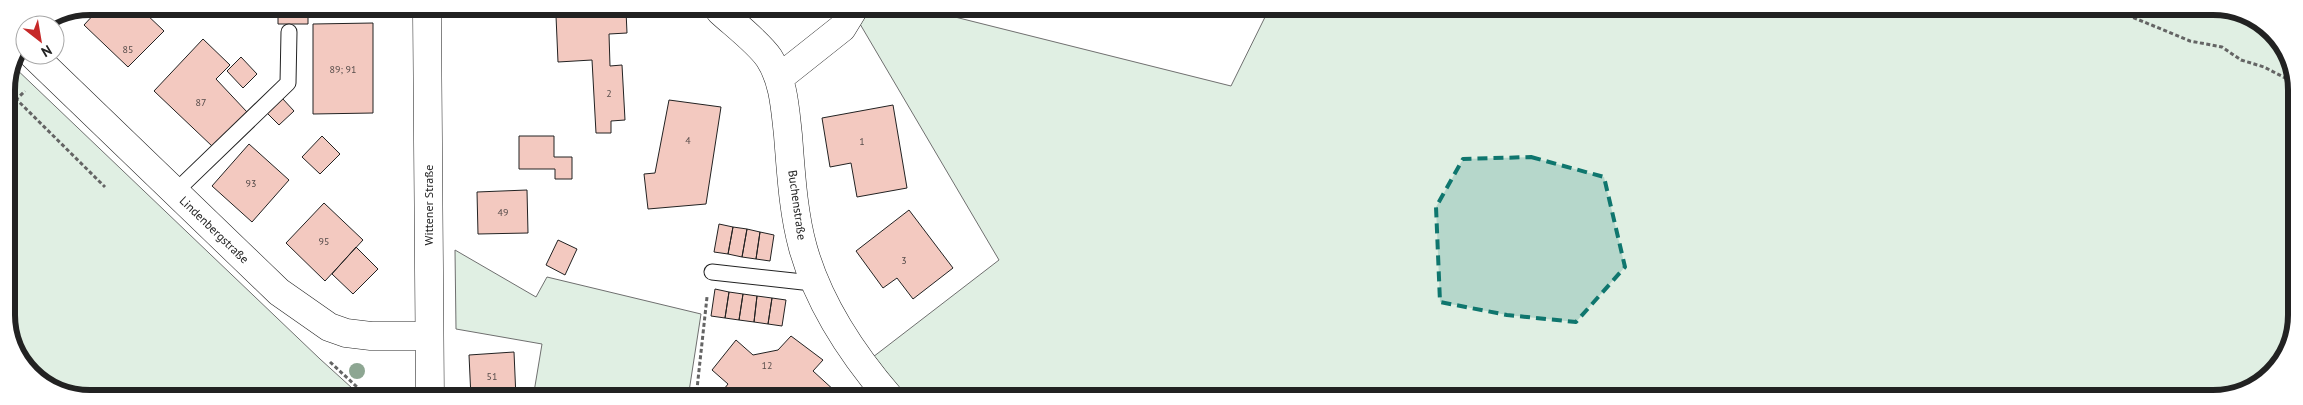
<svg xmlns="http://www.w3.org/2000/svg" width="2303" height="405" font-family="'PT Sans',sans-serif">
	<style>
		.green { fill: #e0efe3; stroke: #6f6f6f }
		.building { fill: #f3c9c0; stroke: #222 }
		.lines { fill: none; stroke-linecap: round; stroke-linejoin: round }
		.lane-casing { stroke: #222; stroke-width: 17 }
		.street-casing { stroke: #222; stroke-width: 29 }
		.secondary-casing { stroke: #222; stroke-width: 29 }
		.path { stroke: #646464; stroke-width: 3; stroke-dasharray: 4 2.5; stroke-linecap: butt }
		.lane { stroke: #fff; stroke-width: 15 }
		.street { stroke: #fff; stroke-width: 28 }
		.secondary { stroke: #fff; stroke-width: 28 }
		.tree { fill: #8da692 }
		.marked { fill: #0f766e; fill-opacity: 0.2; stroke: #0f766e; stroke-width: 4; stroke-dasharray: 10 6; stroke-linejoin: round }
		.labels { text-anchor: middle; stroke-width: 4; stroke-linejoin: round; paint-order: stroke }
		.number-label { font-size: 10px; fill: #564c4a }
		.street-label { font-size: 12px; fill: #222; stroke: #fff }
		.rim { fill: none; stroke: #222; stroke-width: 6 }
	</style>
	<rect width="100%" height="100%" fill="#fff"/>
	<path class="green" d="M2224,7l44,20 27,46 1,253 -28,52 -55,21 -1308,-1 -32,-41 126,-97 -139,-236 10,-14h57l304,76 38,-77z
		M11,64l309,295 43,39h-284l-44,-20 -26,-42 -3,-246z
		M455,250l81,47 11,-20 154,37 -13,84h-155l9,-54 -86,-15z"/>
	<path class="building" d="M982,10h26l-2,6z
		M548,11h78l1,22 -18,1 1,32 12,-1 3,55 -14,1v12h-15l-4,-73 -34,2 -2,-46 -8,1z
		M96,12h48l20,19 -36,36 -44,-42z
		M278,12h30v12h-30z
		M373,23v90l-60,1v-90z
		M203,39l27,26 -14,14 31,33 -34,35 -59,-56z
		M241,57l16,17 -14,14 -16,-17z
		M282,98l12,13 -15,14 -12,-12z
		M669,100l52,7 -15,97 -58,5 -4,-35 11,-1z
		M893,105l14,83 -50,9 -6,-34 -21,4 -8,-49z
		M322,136l18,18 -20,20 -18,-17z
		M519,136h35v21h18v22h-17v-10h-36z
		M249,144l40,36 -37,42 -40,-36z
		M527,190l1,43 -50,1 -1,-42z
		M324,203l39,37 -38,41 -39,-38z
		M909,210l44,58 -40,31 -16,-21 -14,10 -27,-37z
		M719,224l14,3 -5,27 -14,-2z
		M733,227l14,2 -5,28 -14,-3z
		M747,229l13,3 -4,27 -14,-2z
		M760,232l14,3 -4,26 -14,-2z
		M558,240l19,9 -12,26 -19,-10z
		M356,247l22,22 -25,25 -21,-20z
		M715,289l14,3 -4,26 -14,-2z
		M729,292l14,2 -4,26 -14,-2z
		M743,294l14,2 -3,26 -15,-2z
		M757,296l15,2 -4,26 -14,-2z
		M772,298l14,2 -4,26 -14,-2z
		M791,336l32,24 -10,11 23,21 -5,6h-114l11,-14 -16,-14 24,-30 17,15 25,-5z
		M514,352l2,46h-45l-2,-43z"/>
	<g class="lines">
		<defs>
			<path id="lane" d="M175,192l113,-109 1,-51
				M712,272l91,10 10,-2"/>
			<path id="street" d="M720,11c14,13 39,32 49,47 15,23 16,51 19,77 3,37 5,77 15,113 16,57 49,106 87,150
				M33,55l246,237 50,35 17,6 25,3h58
				M779,78l63,-50 11,-18"/>
			<path id="secondary" d="M427,12l3,386"/>
		</defs>
		<use href="#lane" class="lane-casing"/>
		<use href="#street" class="street-casing"/>
		<use href="#secondary" class="secondary-casing"/>
		<path class="path" d="M2126,7l6,10 58,24 32,6 19,13 23,7 31,16
			M6,89l99,98
			M6,109l19,-18
			M330,362l39,36
			M696,398l11,-101"/>
		<use href="#lane" class="lane"/>
		<use href="#street" class="street"/>
		<use href="#secondary" class="secondary"/>
	</g>
	<circle class="tree" cx="357" cy="371" r="8"/>
	<path class="marked" d="M1531,157l73,20 21,90 -49,55 -69,-7 -67,-13 -4,-95 27,-48z"/>
	<g class="labels">
		<g class="number-label">
			<text x="128" y="53">85</text>
			<text x="343" y="73">89; 91</text>
			<text x="609" y="97">2</text>
			<text x="201" y="106">87</text>
			<text x="688" y="144">4</text>
			<text x="862" y="145">1</text>
			<text x="251" y="187">93</text>
			<text x="503" y="216">49</text>
			<text x="324" y="245">95</text>
			<text x="904" y="264">3</text>
			<text x="767" y="369">12</text>
			<text x="492" y="380">51</text>
		</g>
		<g class="street-label">
			<text transform="translate(429 205) rotate(-90)" y="4">Wittener Straße</text>
			<text transform="translate(797 205) rotate(82)" y="4">Buchenstraße</text>
			<text transform="translate(214 230) rotate(44)" y="4">Lindenbergstraße</text>
		</g>
	</g>
	<path d="M0 0H2303V405H0ZM90 15H2213A75 75 0 0 1 2288 90V315A75 75 0 0 1 2213 390H90A75 75 0 0 1 15 315V90A75 75 0 0 1 90 15Z" fill="#fff" fill-rule="evenodd"/>
	<path class="rim" d="M90 15H2213A75 75 0 0 1 2288 90V315A75 75 0 0 1 2213 390H90A75 75 0 0 1 15 315V90A75 75 0 0 1 90 15Z"/>
	<g transform="translate(40 40) rotate(149)"><circle r="24" fill="#ffffff" stroke="#a7a7a7"/>
	<path d="M0-4L9 19L0 12L-9 19Z" fill="#c62828"/>
	<text y="-8" font-size="14" font-weight="bold" text-anchor="middle" fill="#222222">N</text>
	</g>
</svg>
